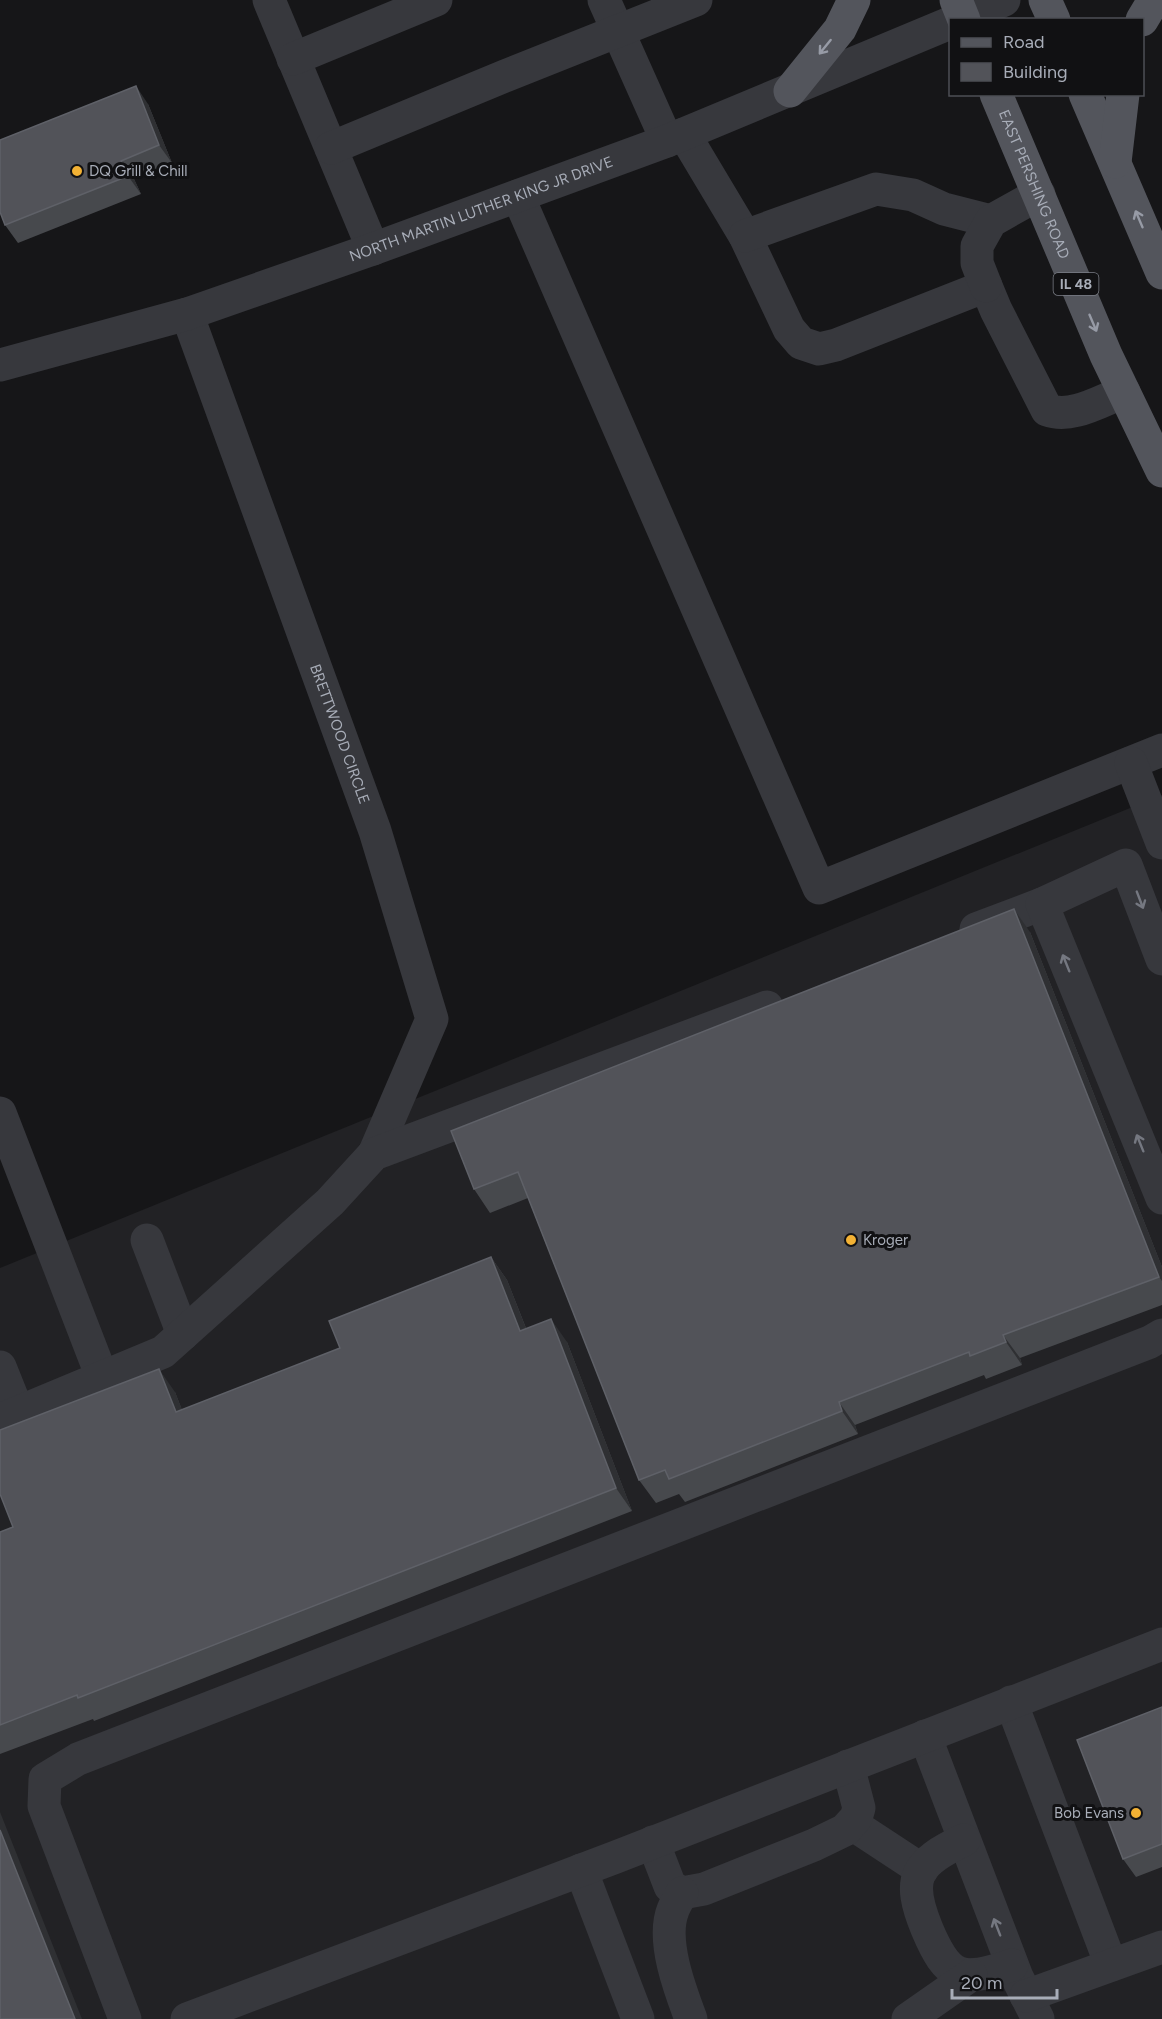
<svg xmlns="http://www.w3.org/2000/svg" width="1162" height="2019" font-family="Figtree,sans-serif">
	<style>
		.built { fill: #222225 }
		.lines { fill: none; stroke-linecap: round; stroke-linejoin: round }
		.minor { stroke: #37383d; stroke-width: 33 }
		.major { stroke: #53555c; stroke-width: 33 }
		.wall { fill: #47494d }
		.shaded-wall { fill: #2f3033 }
		.building { fill: #525359; stroke: #5f6168; stroke-width: 1.5 }
		.oneway { stroke: #979ba6 }
		.oneway2 { stroke: #757881 }
		.poi-dot { fill: #f2b134; stroke: #111113; stroke-width: 2 }
		.labels { text-anchor: middle; stroke-width: 6; stroke-linejoin: round; paint-order: stroke }
		.shield { fill: #111113; stroke: #7b7e86; stroke-width: 1.5 }
		.shield-label { font-size: 14px; font-weight: bold; fill: #a8adb8 }
		.poi-label { font-size: 15px; fill: #a8adb8; stroke: #111113; text-anchor: start }
		.street-label { font-size: 15px; fill: #a8adb8; stroke: #111113 }
	</style>
	<rect width="100%" height="100%" fill="#161618"/>
	<path class="built" d="M1162,795v1224h-1162v-751z"/>
	<g class="lines">
		<g class="minor">
			<path d="M269,0l104,249"/>
			<path d="M604,0l63,141"/>
			<path d="M958,20l46,-20"/>
			<path d="M293,59l143,-59"/>
			<path d="M684,134l61,102 44,93 12,14 18,6 17,-4 150,-59 10,24 51,100c25,9 53,-9 77,-18"/>
			<path d="M331,148l174,-72 191,-76"/>
			<path d="M518,196l301,692 343,-138"/>
			<path d="M745,236l131,-47 37,6 31,14 47,12"/>
			<path d="M986,286l-9,-23v-17l14,-25 48,-27"/>
			<path id="s1" d="M187,314l188,517 57,188 -58,135"/>
			<path id="s2" d="M0,365l187,-51 186,-65 294,-108 283,-118"/>
			<path d="M1131,763l31,80"/>
			<path d="M976,929l66,-25"/>
			<path d="M1162,959l-36,-94 -84,39 120,294"/>
			<path d="M0,1113l102,264"/>
			<path d="M147,1240l36,94"/>
			<path d="M0,1367l18,45"/>
			<path d="M0,1420l163,-68 167,-150 44,-48 393,-147"/>
			<path d="M1011,1702l100,263"/>
			<path d="M925,1736l92,241 21,42"/>
			<path d="M852,1824l70,46"/>
			<path d="M964,1840c-49,23 -58,38 -37,89 21,50 34,54 85,36"/>
			<path d="M653,1842l17,44 12,7 22,-4 110,-44 31,-15 11,-12 3,-10 -11,-42"/>
			<path d="M581,1870l57,149"/>
			<path d="M682,1893c-3,5 -7,11 -9,17 -12,30 7,80 18,109"/>
			<path d="M1026,1996l136,-49"/>
			<path d="M125,2019l-81,-213 1,-27 33,-20 1072,-417 12,-7"/>
			<path d="M187,2019l429,-162 546,-213"/>
			<path d="M908,2019l63,-44"/>
		</g>
		<g class="major">
			<path d="M956,0l8,20"/>
			<path d="M1045,0l9,20"/>
			<path d="M1142,20l12,-20"/>
			<path d="M790,91l50,-62 14,-29"/>
			<path id="s3" d="M996,94l110,261 56,116"/>
			<path d="M1085,94l77,179"/>
			<path d="M1115,162l8,-68"/>
		</g>
	</g>
	<path class="wall" d="M148,104l24,59 -38,16 7,15 -123,49 -13,-18z
		M1030,932l132,335v38l-142,53 2,7 -36,14 -2,-4 -129,50 3,9 -173,68 -6,-8 -23,9 -17,-23 -111,-282 -38,15 -16,-24z
		M491,1257l16,23 19,48 41,14 65,169 -538,210 -1,-2 -93,35v-222l13,-5 162,-135 7,18 158,-62z
		M1162,1707v160l-26,10 -13,-18z"/>
	<path class="shaded-wall" d="M136,86l12,18 24,59 -13,-18z
		M121,161l13,18 7,15 -13,-18z
		M1014,909l16,23 132,335v14l-3,-4z
		M491,1257l16,23 29,74 -16,-23z
		M551,1319l16,23 65,169 -16,-23z
		M1003,1335l17,23 2,7 -16,-23z
		M159,1369l16,23 17,43 -16,-23z
		M839,1402l16,23 3,9 -16,-23z
		M0,1812l82,207h-7l-75,-189z"/>
	<path class="building" d="M136,86l23,59 -38,16 7,15 -123,49 -5,-13v-72z
		M1014,909l145,368 -156,58 3,7 -36,14 -1,-4 -130,50 3,9 -173,68 -4,-9 -26,10 -121,-308 -44,17 -23,-58z
		M491,1257l29,74 31,-12 65,169 -538,210 -1,-3 -77,30v-193l13,-5 -13,-33v-64l159,-61 17,43 164,-64 -11,-27z
		M1162,1707v137l-39,15 -46,-119z
		M0,1830l75,189h-75z"/>
	<defs><path id="oneway-shaft" d="M-6 0H5M1.5-3L5.5 0L1.5 3" fill="none" stroke-width="1.6" stroke-linecap="round" stroke-linejoin="round" transform="scale(1.5)"/></defs>
	<g class="oneway">
		<use href="#oneway-shaft" transform="translate(825 47) rotate(129)"/>
		<use href="#oneway-shaft" transform="translate(1139 219) rotate(-113)"/>
		<use href="#oneway-shaft" transform="translate(1093 323) rotate(67)"/>
	</g>
	<g class="oneway2">
		<use href="#oneway-shaft" transform="translate(1140 900) rotate(69)"/>
		<use href="#oneway-shaft" transform="translate(1066 963) rotate(-112)"/>
		<use href="#oneway-shaft" transform="translate(1140 1143) rotate(-112)"/>
		<use href="#oneway-shaft" transform="translate(997 1927) rotate(-111)"/>
	</g>
	<g class="poi-dot">
		<circle cx="77" cy="171" r="6"/>
		<circle cx="851" cy="1240" r="6"/>
		<circle cx="1136" cy="1813" r="6"/>
	</g>
	<g class="labels">
		<rect class="shield" x="1053.5" y="273" width="45" height="22" rx="4.5"/>
		<g class="shield-label">
			<text x="1076" y="289">IL 48</text>
		</g>
		<g class="poi-label">
			<text x="89" y="176">DQ Grill &amp; Chill</text>
			<text x="863" y="1245">Kroger</text>
			<text x="1124" y="1818" text-anchor="end">Bob Evans</text>
		</g>
		<g class="street-label">
			<text dy="5" stroke="none"><textPath href="#s3" startOffset="98">EAST PERSHING ROAD</textPath></text>
			<text dy="5" stroke="none"><textPath href="#s2" startOffset="506">NORTH MARTIN LUTHER KING JR DRIVE</textPath></text>
			<text dy="5" stroke="none"><textPath href="#s1" startOffset="447">BRETTWOOD CIRCLE</textPath></text>
		</g>
	</g>
	<rect x="949" y="18" width="195" height="78" fill="#111113" stroke="#4d4f55" stroke-width="1.5"/>
	<rect x="961" y="38" width="30" height="9" fill="#53555c" stroke="#4d4f55" stroke-width="1.5"/>
	<text x="1003" y="48" font-size="18" fill="#a8adb8">Road</text>
	<rect x="961" y="63" width="30" height="18" fill="#525359" stroke="#4d4f55" stroke-width="1.5"/>
	<text x="1003" y="78" font-size="18" fill="#a8adb8">Building</text>
	<path d="M952 1989v9h105v-9" fill="none" stroke="#a8adb8" stroke-width="3"/>
	<text x="961" y="1989" font-size="18" fill="#a8adb8" stroke="#111113" stroke-width="4.5" paint-order="stroke">20 m</text>
</svg>
